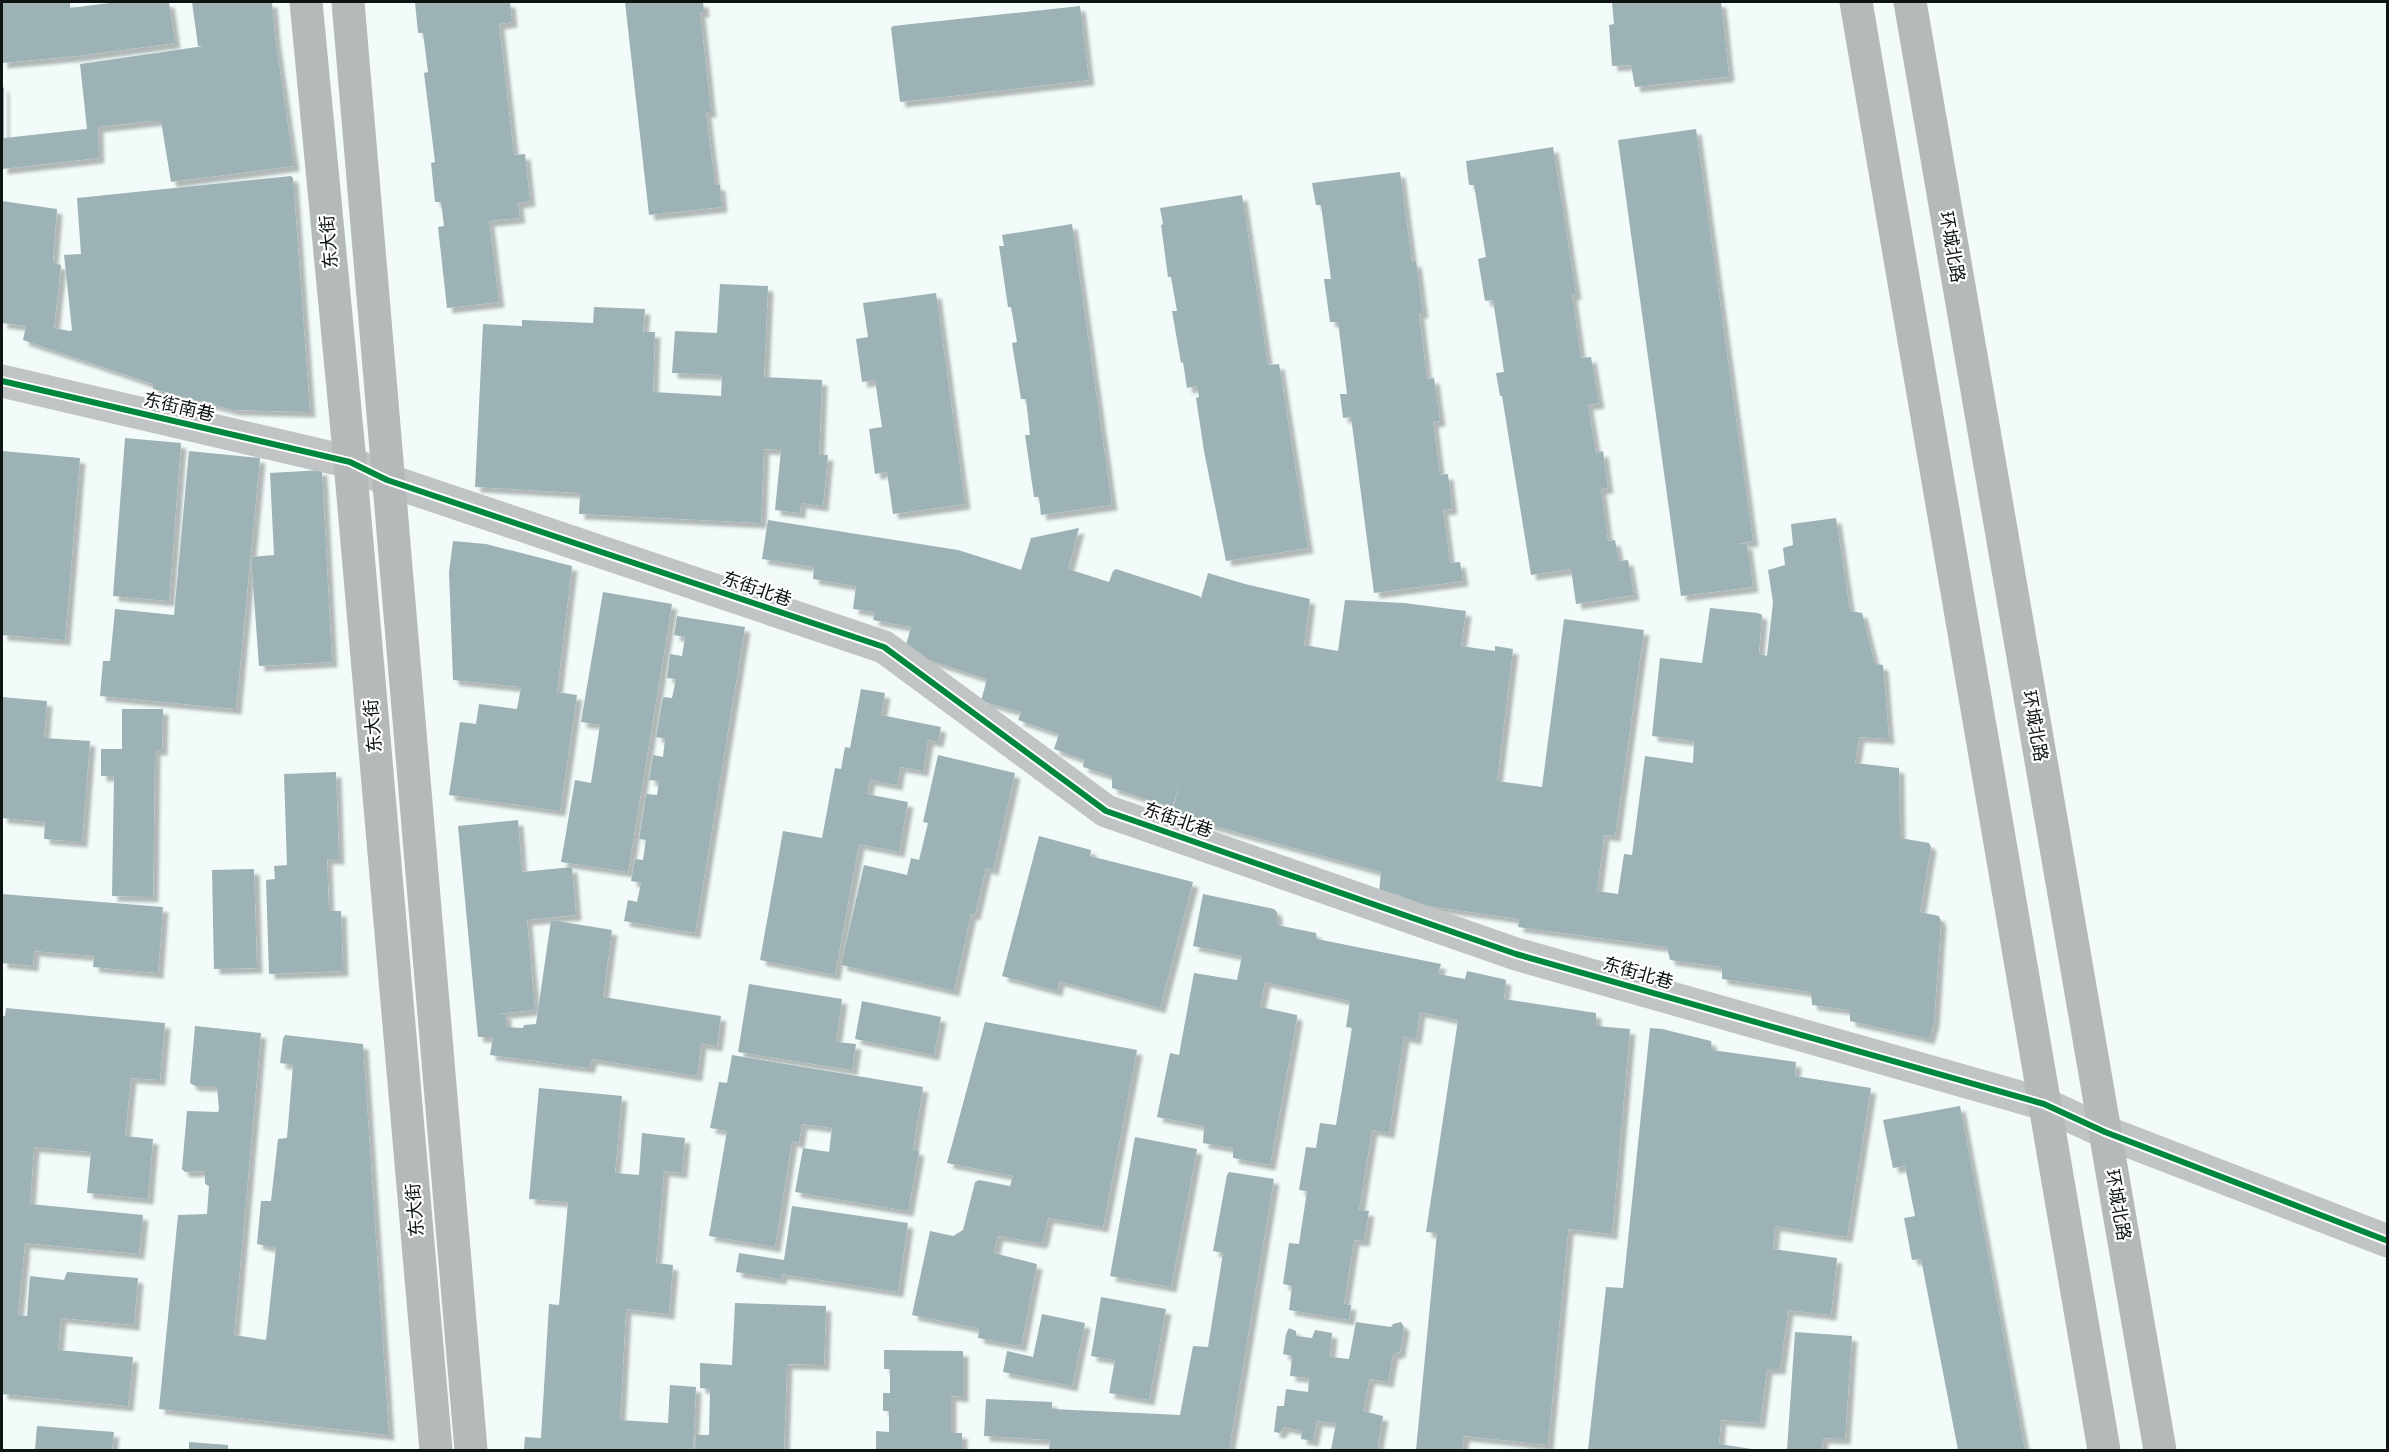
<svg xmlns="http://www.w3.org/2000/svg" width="2389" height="1452" font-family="Montserrat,'Noto Sans SC',sans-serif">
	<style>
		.building { fill: #9cb2b4; filter: url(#shadow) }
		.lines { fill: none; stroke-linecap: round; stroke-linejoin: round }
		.minor { stroke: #c1c4c4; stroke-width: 33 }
		.secondary { stroke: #b6b9b9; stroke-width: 33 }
		.cycleway-casing { stroke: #fff; stroke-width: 10 }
		.cycleway { stroke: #00873e; stroke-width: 6 }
		.labels { text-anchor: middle; stroke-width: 4.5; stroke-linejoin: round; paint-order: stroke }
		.street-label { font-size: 18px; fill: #0e1414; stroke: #fff }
	</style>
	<defs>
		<filter id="shadow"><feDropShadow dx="5.5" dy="5.5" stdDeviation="1.5" flood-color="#0004"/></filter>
	</defs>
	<rect width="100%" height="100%" fill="#f2fafa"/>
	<path class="building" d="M2,2h68v6l48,-6h51l6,41 -98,13 -75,7z
		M192,2h80l3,35 19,129 -123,16 -10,-61h-10l-53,6 1,29 -1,2 -96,11v-83l2,2v50l83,-9 -7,-65 124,-18h-6z
		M415,2h95l2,20 -13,2 15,131 11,-1 5,47 -12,2 2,15 -31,3 10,81 -52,6 -9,-81 6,-1 -3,-24h-6l-4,-39 4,-1 -11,-89 4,-1 -5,-39h-5z
		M625,2h78l1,10h-4l11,100h-5l9,73h5l2,22 -73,8z
		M1612,2h109l8,73 -2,2 -92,10 -4,-22 -19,1 -3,-41 5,-1z
		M1080,6l9,74 -189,22 -9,-74 2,-2z
		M1696,129l57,412 -16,3h10l6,43 -72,9 -63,-456z
		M1553,147l23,147 -4,1 9,63 10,-1 8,46 -11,2 8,48 7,-2 5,37 -7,1 7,52 7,-1 4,21 9,-1 6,35 -58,9 -5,-35 -40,6 -29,-179h-2l-4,-23 8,-1 -11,-72 -8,1 -7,-42 8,-2 -12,-72h-5l-3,-24z
		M1400,172l12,90 4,-1 7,52h-4l8,66 7,-1 6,43 -7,1 7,53 8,-1 4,35 -9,1 7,53 10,-1 3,19 -89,12 -23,-176 -8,1 -3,-24h7l-9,-72h-8l-6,-43h7l-10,-74h-5l-4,-22z
		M291,176l2,2 17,234 -76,-2 -81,-21v-5l-130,-44 3,-14 -24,-3v-122l55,8 -4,50 1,4 7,2 -7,63 16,3 2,-1 -8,-75 17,-1 -4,-56z
		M1242,195l26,170 11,-1 29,184 -82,13 -22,-110 -8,-53 3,-1 -2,-11 -10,2 -4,-26 -2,1 -9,-52h5l-6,-34h-3l-7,-52 2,-1 -3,-16z
		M1072,224l40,281 -71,10 -2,-18h-5l-9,-62h5l-4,-36h-5l-9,-56 5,-1 -6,-35h-3l-9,-61h5l-2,-11z
		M720,284l48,2 -4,91 58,3 -3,75h9l-5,51 -22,-3 -1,10 -25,-3 6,-60 -17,-1 -3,74 -182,-9 1,-21 -105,-6 8,-163 39,2v-6l71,3 1,-16 51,2 -2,23h12l-2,60 68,4 1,-21 -50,-2 3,-42 42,2z
		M936,293l29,211 -72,10 -6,-42 -12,2 -6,-45 13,-2 -7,-47 -13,2 -6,-43 12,-2 -5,-34z
		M125,438l56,5 -12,158 -56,-5z
		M2,451l78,7 -15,182 -63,-5z
		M189,451l71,7 -24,251 -136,-13 3,-35h7l5,-52 59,6z
		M322,470l10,192 -73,4 -8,-109 23,-2 -4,-82z
		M1836,518l14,93 12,2 13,51 8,1 6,74 -30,-2 -4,26 44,5 1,70 29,5 2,4 -11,65 19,4 2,6 -7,100 -5,17 -79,-18v-11l-38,-5 -1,-13 -89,-13v-12l-52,-7 -3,-13 -149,-20 1,-8 -119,-17 1,-7 -22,-3 2,-20 -210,-58 10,-34 -9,27 -60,-19v-12l-29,-9 1,-7 -30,-11 5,-15 -41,-14 3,-8 -40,-11 6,-22 -83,-27 7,-25 -38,-7 2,-8 -22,-3 3,-23 -43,-7 1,-12 -52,-8 6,-39 190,30 63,20 10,-32 48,-10 -11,41 41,13 4,-11 3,-2 83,27 2,2 7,-25 37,11 65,15 -6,46 34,6 7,-51 59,3 62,8 -5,35 34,5v-5l18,3 -16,132 45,6 22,-168 80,11 -29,206 -11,-1 -7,56 21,3 6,-40 8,1 13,-99 48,7 1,-22 -42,-5 8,-78 42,5 8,-55 48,5 4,2 -3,37v2l8,2 6,-54 -5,-32 17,-5 -2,-17 10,-3 -2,-21z
		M453,541l33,3 86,22 -15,126 20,3 -17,116 -111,-16 11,-73 16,2 3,-20 38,5 4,-22 -68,-7 -4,-108z
		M603,592l69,12 -44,268 -67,-10 14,-82 16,3 9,-58 -19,-3z
		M677,616l68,11 -50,306 -71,-12 4,-21 9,2 4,-19 -10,-2 4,-22 8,1 3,-20 -7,-1 7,-45 11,1 2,-14 -10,-1 4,-25 10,2 2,-18 -9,-2 7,-40 9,1 4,-19 -9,-1 3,-24 12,2 3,-19 -11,-2z
		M861,689l24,4 -4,22 60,12 -3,15 -10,-2 -5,31 -23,-4 -3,18 -27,-5 -3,14 41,8 -9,50 -40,-8 -24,131 -75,-15 23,-129 39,7 13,-70 6,1 4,-22 5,1z
		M2,697l45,4 -3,37 46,3 -8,101 -38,-3 1,-17 -43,-4z
		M122,709h41l-1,41h-7l-2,147 -41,-1 2,-120h-13v-27h21z
		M938,755l77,18 -22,97 -7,-2 -11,47 -4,-1 -17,77 -113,-26 23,-100 43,10 4,-17 8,2 9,-37 -5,-1z
		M336,772l3,87h-12l2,52h12l2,60 -74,3 -3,-94 9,-1 -1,-13 13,-1 -3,-91z
		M518,820l4,52 50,-5 4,48 -49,5 8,90 -39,4h10v13l17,1 1,-3 12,-1 15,-104 61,10 -9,67 118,19 -4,30 -16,-2 -4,32 -105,-17 -3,9 -99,-13 3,-18h-15l-20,-211z
		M1039,836l52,14 -1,6 103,26 -33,126 -101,-27 -2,10 -55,-15z
		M254,869l3,99 -43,1 -2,-99z
		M2,894l161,13 -5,66 -65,-6 1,-11 -60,-5 -1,15 -31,-3z
		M1203,894l71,15 3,3v13l39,8 1,6 124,25 -3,10 27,5 2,-8 36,8 3,1 -2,19 92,14v13l34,3 -18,205 -43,-5 -1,3 -20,213 -84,-9 -2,14h-46l21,-217 -11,-1 32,-212 -38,-8 -4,27 -12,-2 -15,96 -17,-3 -13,80 10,1 -5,30 -10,-1 -10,64 7,1 -2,15 -60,-10 3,-24 -9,-2 6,-41 10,1 8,-53 -8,-1 7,-43 10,1 4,-25 16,2 16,-97 -6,-1 4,-26 -85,-19 -5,25 37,8v3l-27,147 -37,-7v-10l-30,-5 1,-17 -47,-9 13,-64 9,2 15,-82 43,7 5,-24 -49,-10z
		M749,984l93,15 -6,43 20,2 -4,26 -114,-18z
		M862,1001l79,16 -7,38 -79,-16z
		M6,1008l159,15 -5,57 -29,-2 -6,58 28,3 -5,60 -61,-6 4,-41 -57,-5 -4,57 113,11 -4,39 -114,-11 -7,72 9,1 3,-40 34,4 3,-8 71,6 -4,47 -73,-7 -3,32 75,7 -5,49 -126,-12v-378h3z
		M985,1022l152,28 -34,177 -55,-9 -5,23 -3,2 -42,-7 -1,3 -3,14 43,11 -16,82 -43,-8 1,-9 -3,-1 -64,-13 18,-84 23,5 10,-6 12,-48 4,-2 31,6 3,-10 -66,-13z
		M195,1026l66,7 -27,302 32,5 10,-92 -19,-4 4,-43h10l7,-62 9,-1 6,-73 -13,-2 3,-24 2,-4 78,9 26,391 -230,-26 19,-194 29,-1 2,-28 -4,-2v-13l-20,1 -3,-3 5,-58 31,1 1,-3 -2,-23h-22l-5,-3z
		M1650,1028l12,1 49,12 1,9 84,12 -1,14 76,12 -24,149 -72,-11 -2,23 64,9 -6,57 -43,-5 -8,59h-13l-7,54 -39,-3 -2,24 39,6h-170l18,-163 17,1z
		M732,1055l191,32 -10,62 6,2 -11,60 -113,-19 8,-44 26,4 3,-24 -30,-4 -3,19 -7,-2 -17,106 -66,-11 18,-105 -17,-3 9,-46 8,1z
		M539,1088l83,8 -7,77 24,2 3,-42 43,5 -3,35 -18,-2 -8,92 17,2 -4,49 -43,-5 -6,111 48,3 2,-38 26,2 -3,63h-169l1,-13 16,1 8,-134 10,1 9,-103 -39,-3z
		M1960,1106l65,344h-67l-37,-191 -9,1 -8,-42 11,-2 -10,-50 -12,2 -10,-48z
		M1135,1137l62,12 -26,138 -61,-11z
		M1229,1172l45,7 -45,271h-180l1,-10 -66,-4 2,-37 66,3v7l128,6 13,-69 15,1 15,-94 -10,-2 14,-76z
		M792,1206l116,17 -10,69 -116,-18 -1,5 -45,-7 3,-19 45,7z
		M1101,1297l65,12 -17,91 -40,-7 6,-33 -24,-4z
		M735,1303l91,3 -2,59 -37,-1 -3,86h-89l1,-15h13l1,-46 -10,-1v-25l32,2z
		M1042,1314l43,9 -13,63 -69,-14 4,-21 26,6z
		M1356,1322l35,5 2,-3 8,-2 3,5 -4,25 -7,2 -5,28 -18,-3 -1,2 -6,30 20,5 -5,28 2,6h-49l5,-27 -19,-2 -4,20 -12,-2 1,-8 -18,-4 -4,6 -6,-1 3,-26h7l2,-17 22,3 1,-14 -19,-2 2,-20 -9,-2 3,-20 3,-6 7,3v5l16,2 3,-8 17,3 -2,24 19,2z
		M1795,1332l57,4 -7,103 -22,-1 -1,12h-35z
		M884,1350l79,1v46l-12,-1v37h11v17h-86v-19l13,1v-21h-6v-18h7v-24h-6z
		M37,1426l77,6 -2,18h-77z
		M189,1442l39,3v5h-39z"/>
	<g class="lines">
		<path class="minor" d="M2,381l348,81 37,18 497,167 222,164 410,143 528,150 61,28 283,109"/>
		<path class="secondary" d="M306,2l44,460 86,988
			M348,2l123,1448
			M1856,2l248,1448
			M1910,2l250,1448"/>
		<defs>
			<path id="cycleway" d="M2,381l348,81 37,18 497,167 222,164 410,143 528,150 61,28 283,109"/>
		</defs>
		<use href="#cycleway" class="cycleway-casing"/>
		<use href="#cycleway" class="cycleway"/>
	</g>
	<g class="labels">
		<g class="street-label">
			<text transform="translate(329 242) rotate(-95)" y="6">东大街</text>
			<text transform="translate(1952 247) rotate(80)" y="6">环城北路</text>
			<text transform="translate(179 407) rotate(13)" y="6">东街南巷</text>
			<text transform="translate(757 589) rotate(19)" y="6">东街北巷</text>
			<text transform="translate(373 726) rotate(-95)" y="6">东大街</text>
			<text transform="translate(2035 726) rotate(80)" y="6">环城北路</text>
			<text transform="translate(1178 820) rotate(19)" y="6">东街北巷</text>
			<text transform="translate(1638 973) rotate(16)" y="6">东街北巷</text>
			<text transform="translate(2118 1205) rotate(80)" y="6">环城北路</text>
			<text transform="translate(415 1210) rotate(-95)" y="6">东大街</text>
		</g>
	</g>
	<rect width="2389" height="1452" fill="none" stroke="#0e1414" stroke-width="6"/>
</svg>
